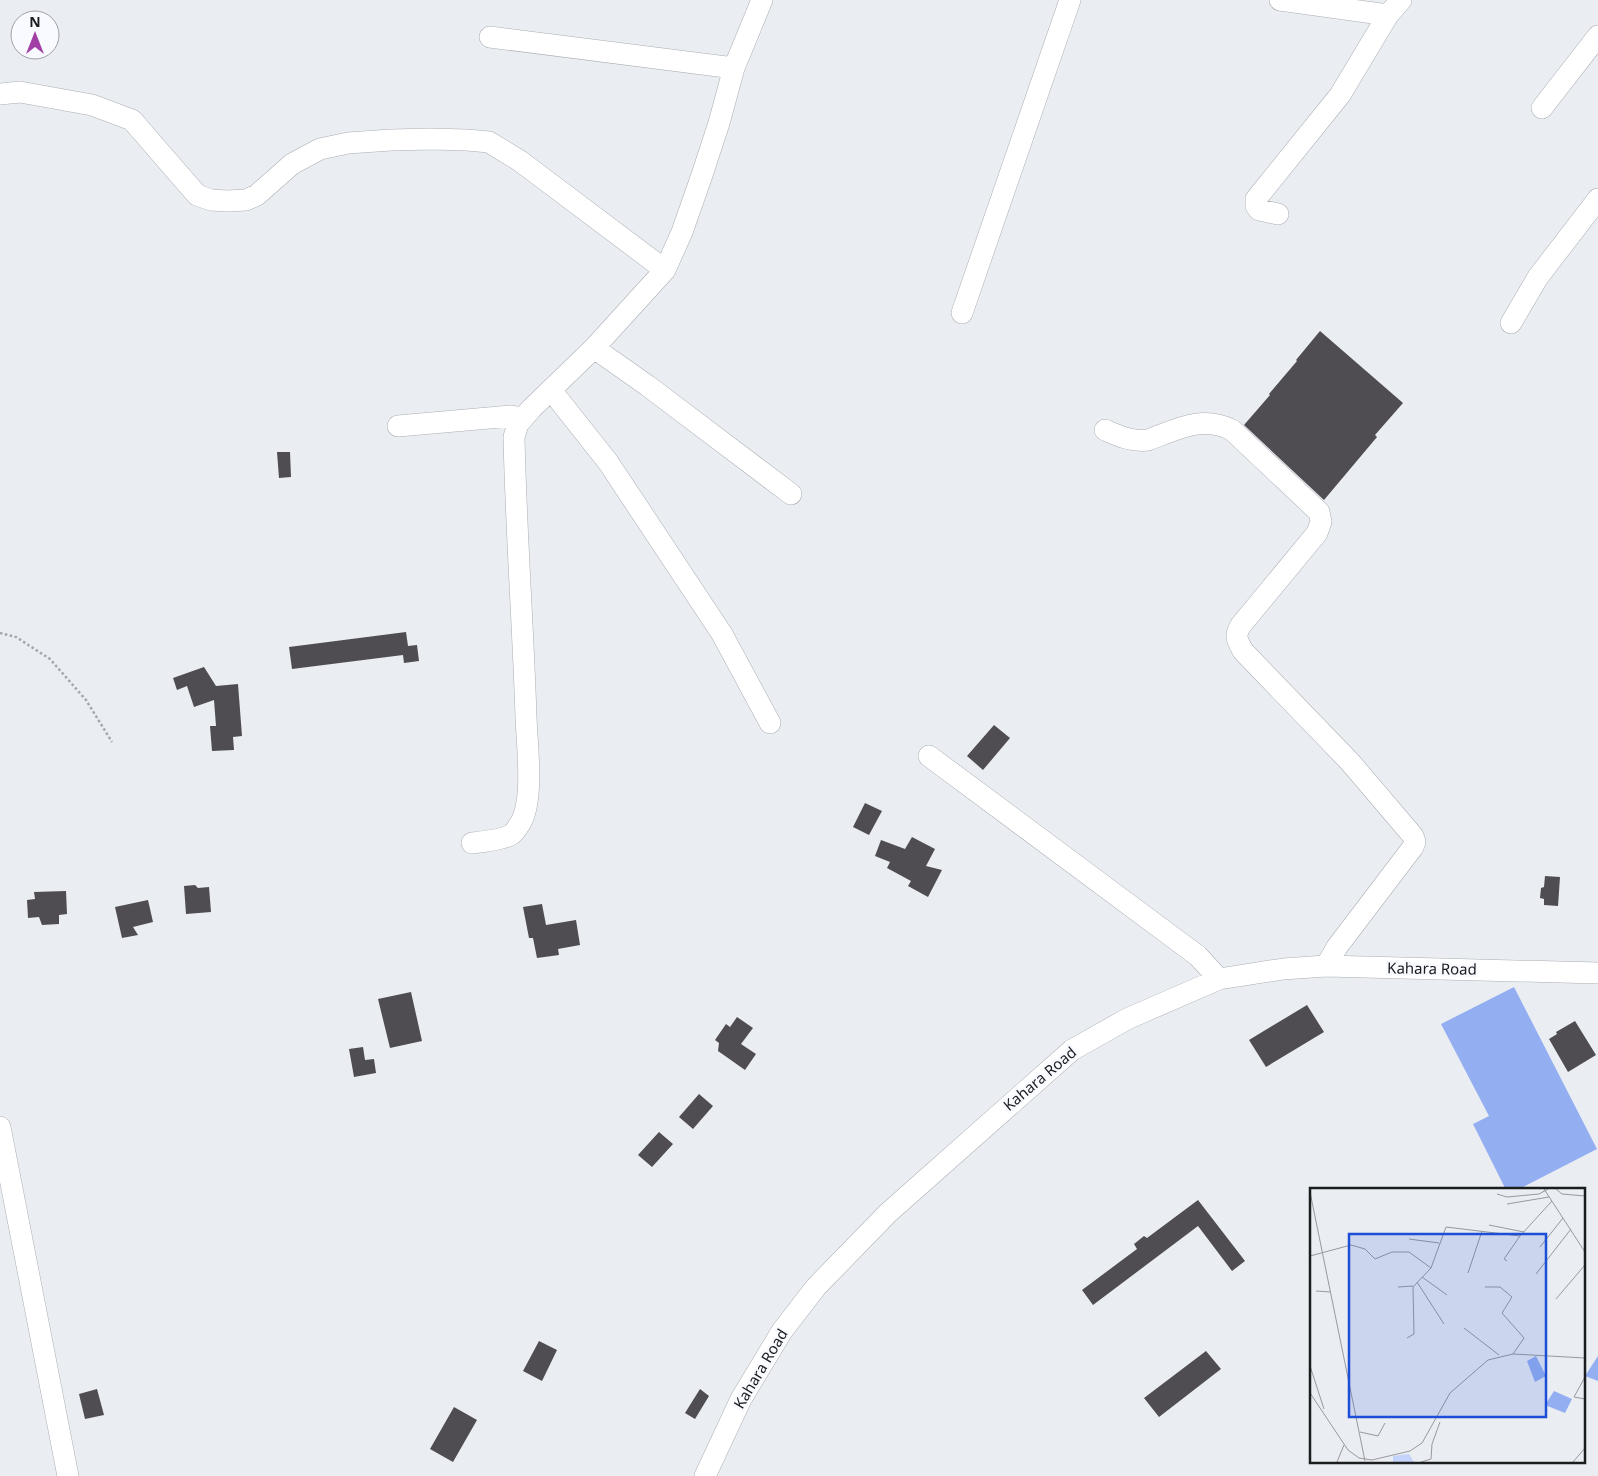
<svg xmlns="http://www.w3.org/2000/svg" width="1598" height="1476" font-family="'Noto Sans',sans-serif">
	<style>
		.forest { fill: #93aff1 }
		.building { fill: #4f4d51 }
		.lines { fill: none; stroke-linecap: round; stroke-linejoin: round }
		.minor-casing { stroke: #abaeb3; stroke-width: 22 }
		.path { stroke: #a3a6aa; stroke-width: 2.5; stroke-dasharray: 2.5 2.5; stroke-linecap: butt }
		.minor { stroke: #fff; stroke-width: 21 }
		.labels { text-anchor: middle; stroke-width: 5; stroke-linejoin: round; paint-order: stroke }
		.street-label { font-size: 15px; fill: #1b1c1e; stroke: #f8faff }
		.inset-road { fill: none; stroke: #97999d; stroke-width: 1 }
		.view { fill: #1d4ed8; fill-opacity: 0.15; stroke: #1d4ed8; stroke-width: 2.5 }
		.inset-edge { fill: none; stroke: #1b1c1e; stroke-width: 2.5 }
	</style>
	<rect width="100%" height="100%" fill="#eaedf2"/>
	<path class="forest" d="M1514,987l83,162 -80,41h-11l-33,-66 16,-8 -48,-92z
		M1598,1356v25l-13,-5z"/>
	<path class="building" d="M1320,331l83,72 -28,32 2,2 -53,63 -80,-75 26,-30 -1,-1 28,-33 -1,-1z
		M277,452h13l1,25 -12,1z
		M406,632l2,14 9,-1 2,16 -15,2 -1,-8 -111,14 -3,-22z
		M204,667l12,19 22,-2 4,52 -9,1 1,13 -22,1 -2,-25h6l-2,-26 -20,7 -7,-21 -10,4 -4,-12z
		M994,725l16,13 -27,32 -16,-14z
		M865,803l17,8 -13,24 -16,-8z
		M912,837l23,12 -9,17 16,4 -14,27 -20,-11 3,-5 -24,-13 3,-6 -15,-6 6,-16 24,9z
		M1545,876l15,1 -2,29 -14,-1v-6l-4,-1 1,-10 3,-1z
		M195,885l3,3 11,-1 2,25 -25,2 -2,-28z
		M66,891l1,23 -8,1v9l-17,1 -3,-8 -11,1 -1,-18 8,-1 -1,-7z
		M148,900l5,22 -20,5 5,8 -16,3 -7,-31z
		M542,904l4,21 30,-5 4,25 -22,4 1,6 -22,3 -4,-20h-4l-6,-31z
		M411,992l11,49 -32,7 -12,-49z
		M1307,1005l17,27 -58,35 -17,-27z
		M737,1017l16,11 -12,16 15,10 -11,16 -27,-19 1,-8 -4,-3 11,-16 4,3z
		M1575,1021l21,34 -28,17 -19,-33 8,-5 -1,-2z
		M363,1047l2,13 9,-1 2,14 -22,4 -5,-28z
		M699,1094l14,12 -20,23 -14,-12z
		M659,1132l14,12 -21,23 -14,-12z
		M1198,1200l47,61 -13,10 -34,-45 -105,79 -11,-15 55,-41 -3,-5 10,-8 3,2z
		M539,1341l18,9 -15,31 -19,-10z
		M1206,1351l15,18 -62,48 -15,-19z
		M97,1389l7,26 -19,4 -6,-25z
		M700,1389l9,7 -14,23 -10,-6z
		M454,1407l23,13 -24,42 -23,-13z"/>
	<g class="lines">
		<defs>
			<path id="minor" d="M1280,0l108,15 13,-15
				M490,37l244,31
				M0,94l20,-2 72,13 40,15 65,75 14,5 16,1 19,-1 11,-5 35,-31 28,-15 28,-6 43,-3 40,-1 36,1 22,2 31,19 145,109
				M1542,108l56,-72
				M1278,214l-19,-4 -3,-4v-7l84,-104 48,-80
				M962,313l108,-313
				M1511,323l27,-46 60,-78
				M594,348l54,38 143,108
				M551,390l57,72 114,172 48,89
				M398,426l113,-10 12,2
				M1105,430c14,6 27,12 43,10 29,-11 54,-25 84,-10l87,82 2,10 -4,11 -76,92c-7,11 -4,15 2,26l107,111 63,74 2,6 -2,5 -76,100 -11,19
				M929,756l269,200 21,23
				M472,843c10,-1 32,-3 40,-9 3,-2 7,-9 9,-12 13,-24 6,-77 5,-105 -3,-93 -10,-186 -12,-280l4,-13 13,-15 63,-61 71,-78 17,-38 20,-57 17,-52 15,-55 28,-68
				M0,1127l68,349
				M705,1476l36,-77 41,-68 34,-44 72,-74 184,-163 55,-31 92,-40 64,-10 43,-3 272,7"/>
		</defs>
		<use href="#minor" class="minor-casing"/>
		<path class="path" d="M0,633l16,4 34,22 36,41 26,42"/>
		<use href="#minor" class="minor"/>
	</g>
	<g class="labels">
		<g class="street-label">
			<text transform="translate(1432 969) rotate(1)" y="5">Kahara Road</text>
			<text transform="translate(1040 1079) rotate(-40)" y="5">Kahara Road</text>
			<text transform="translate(761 1369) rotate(-59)" y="5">Kahara Road</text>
		</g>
	</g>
	<g transform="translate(1310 1188)">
		<rect width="275" height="275" fill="#eaedf2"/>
		<path d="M99,266l5,8h-21v-6z" fill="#c3d3f9"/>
		<path d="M226,168l10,20 -11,6 -8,-21zM244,203l18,8 -7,14 -20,-8z" fill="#93aff1"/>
		<path class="inset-road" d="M234,1l41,63M246,1l6,5 23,2M0,4l55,269M187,6l10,3 32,-3 9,-5M197,16l42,-7M179,37l35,7M99,51l30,4M230,59l23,-29M0,68l41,-11 14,4 10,10 17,-7h17l22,16M197,73l-3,-2 16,-23M158,85l14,-42M226,86l35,-45M112,89l25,18M107,94l27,42M88,99l15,-1M175,99h15l12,10 -10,16 22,25 -11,16M6,103l15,1M246,111l29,-34M154,140l35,27M97,150l7,-4 -1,-47 18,-19 15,-41 74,9 32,-35M0,178l14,43M275,189l-11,20 11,2M0,205l38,57 11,8 13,2 38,-9 12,-8 28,-50 38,-33 25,-6 72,4M50,244l18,4 7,-13M27,274l7,-17M111,274l10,-3 1,-15 8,-22M263,274l12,-14"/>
		<path class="view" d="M39,46h197v183h-197z"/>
		<rect width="275" height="275" class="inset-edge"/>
	</g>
	<g transform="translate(35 35)"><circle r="24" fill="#f8faff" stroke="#a0a1a5"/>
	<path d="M0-4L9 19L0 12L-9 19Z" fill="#a13fa6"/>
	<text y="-8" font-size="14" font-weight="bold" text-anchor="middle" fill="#1b1c1e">N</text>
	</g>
</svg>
